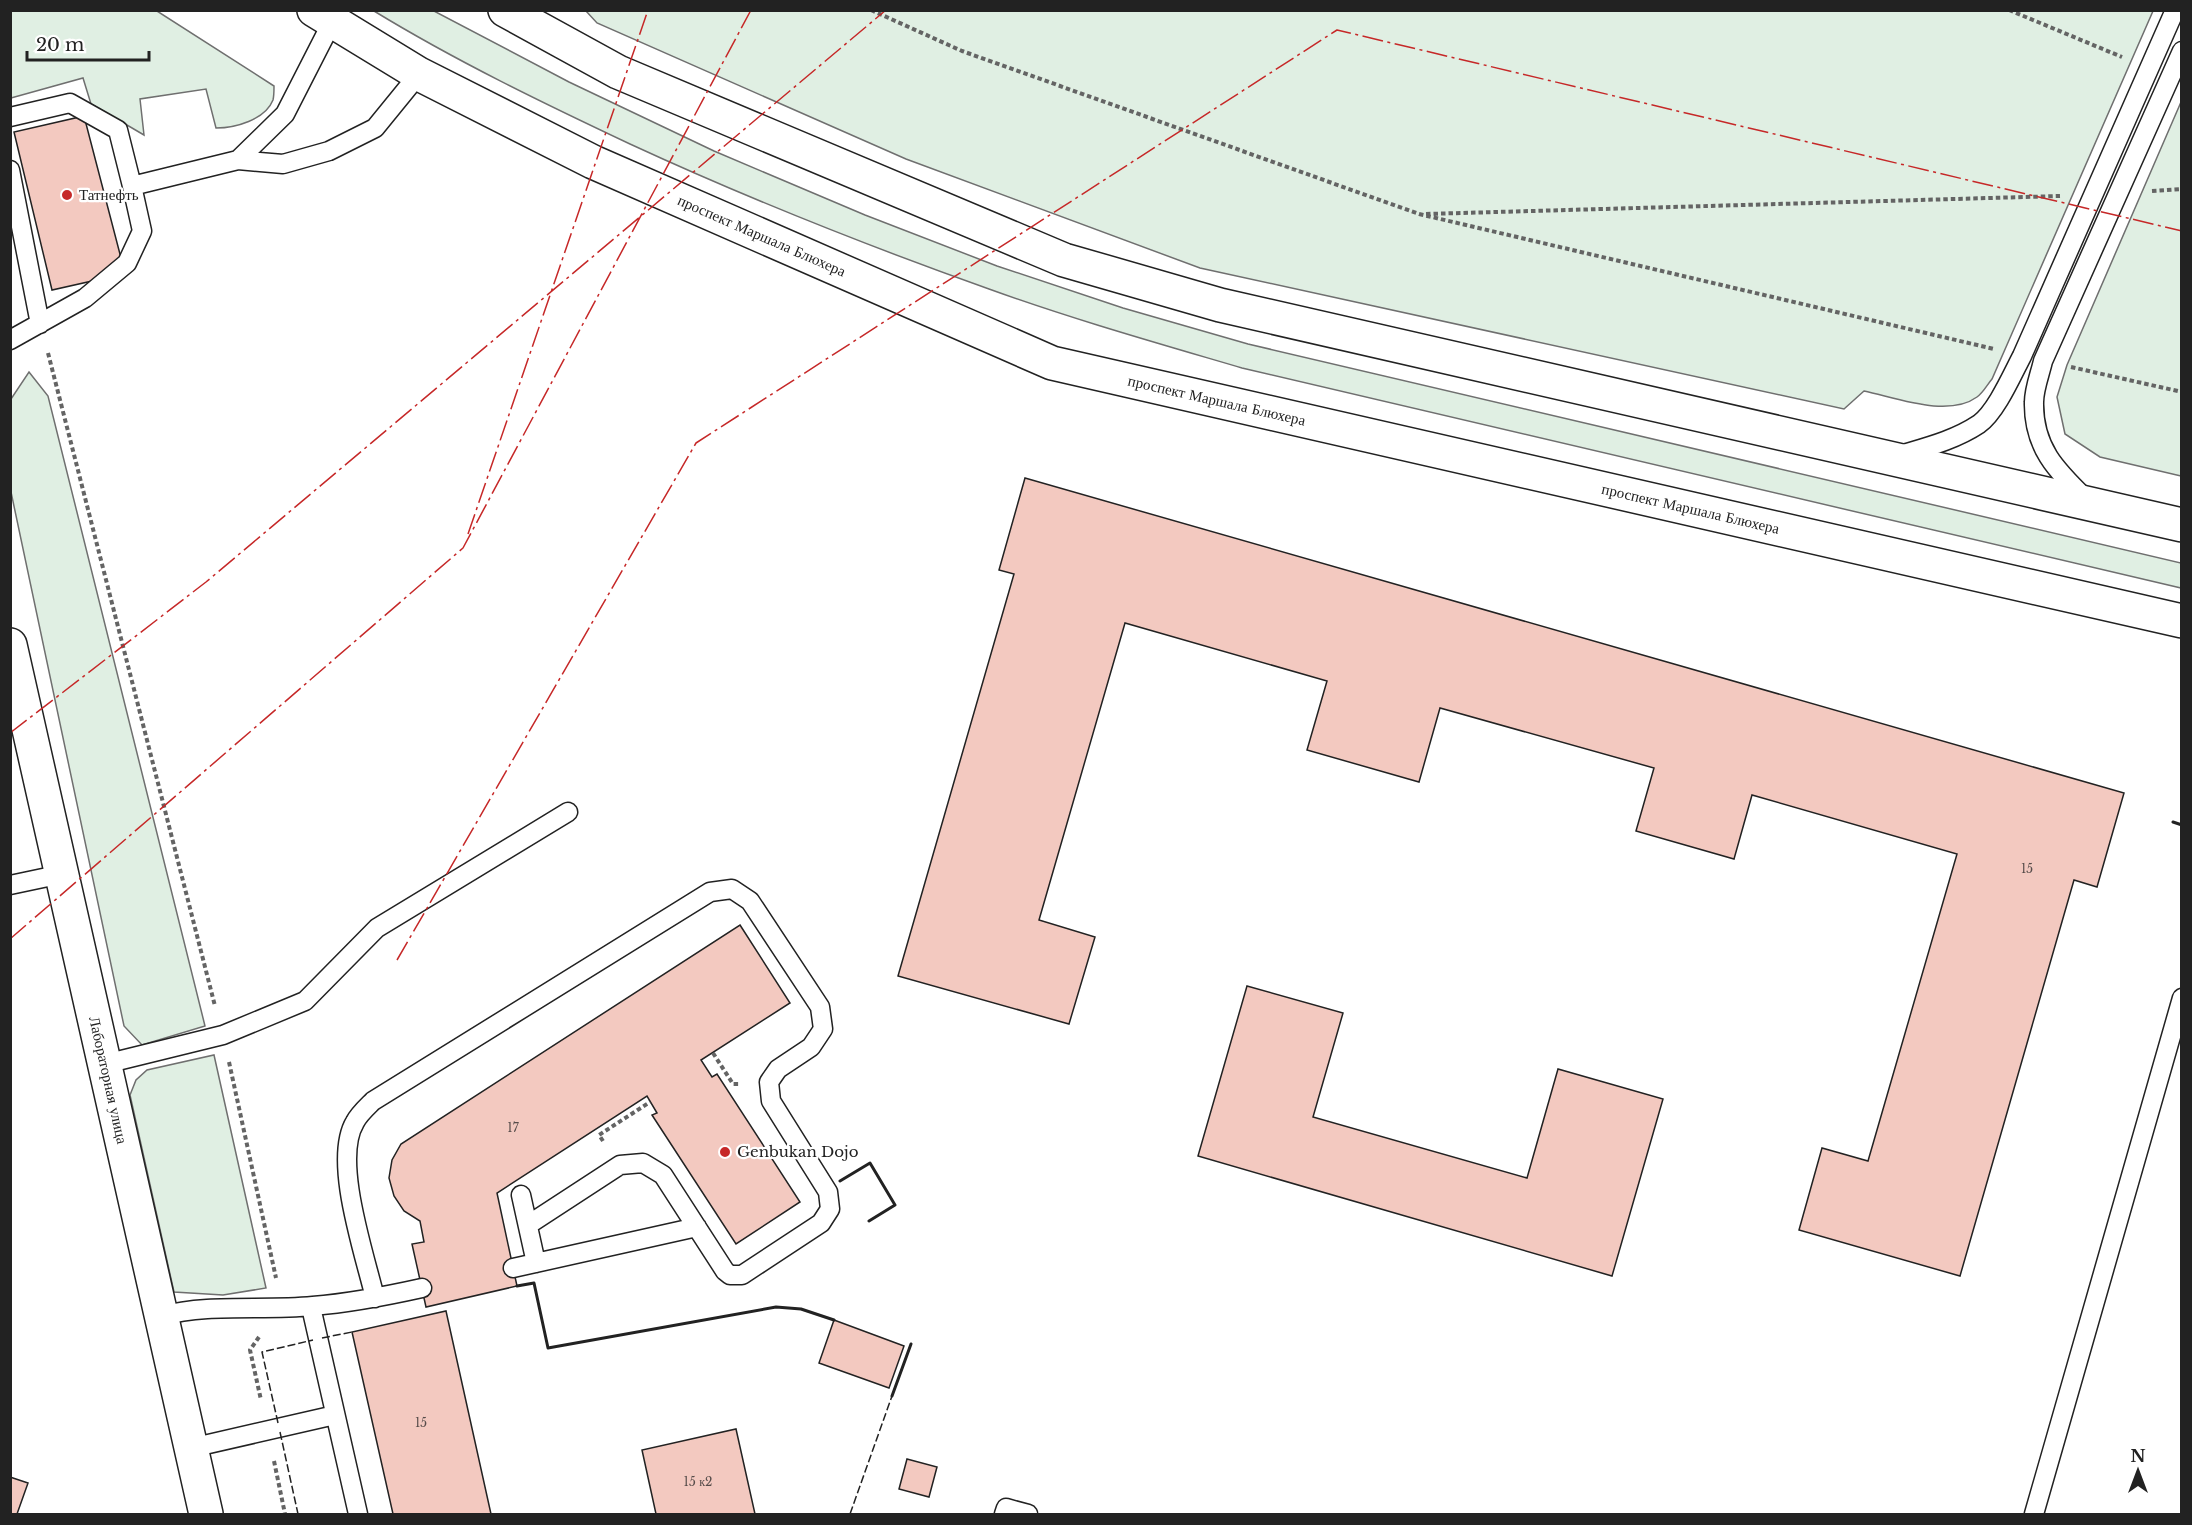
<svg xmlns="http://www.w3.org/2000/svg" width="2192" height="1525" font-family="'Libre Baskerville',serif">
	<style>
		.green { fill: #e0efe3; stroke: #6f6f6f; stroke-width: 1.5 }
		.building { fill: #f3c9c0; stroke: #222; stroke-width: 1.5 }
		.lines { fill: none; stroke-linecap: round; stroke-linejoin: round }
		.service-casing { stroke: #222; stroke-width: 21 }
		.tertiary-casing { stroke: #222; stroke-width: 36 }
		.primary-casing { stroke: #222; stroke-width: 36 }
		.path { stroke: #646464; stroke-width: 4; stroke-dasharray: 4.5 3; stroke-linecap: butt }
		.service { stroke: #fff; stroke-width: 18 }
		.tertiary { stroke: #fff; stroke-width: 33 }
		.primary { stroke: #fff; stroke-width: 33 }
		.fence { stroke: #222; stroke-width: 1.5; stroke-dasharray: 8 3; stroke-linecap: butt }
		.wall { stroke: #222; stroke-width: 3 }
		.power { stroke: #c62828; stroke-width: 1.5; stroke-dasharray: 21 4.5 3 4.5; stroke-linecap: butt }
		.poi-dot { fill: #c62828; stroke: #fff; stroke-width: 2 }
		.labels { text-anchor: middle; stroke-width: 4.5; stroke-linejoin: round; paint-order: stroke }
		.number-label { font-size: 12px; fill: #564c4a }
		.poi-label { font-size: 15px; fill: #222; stroke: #fff; text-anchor: start }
		.street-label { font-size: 15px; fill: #222; stroke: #fff }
	</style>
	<rect width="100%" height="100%" fill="#fff"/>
	<path class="green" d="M11,10l146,1 117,75c0,4 0,10 -1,14 -8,20 -38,28 -57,28l-10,-39 -66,10 4,36 -53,-31 -8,-26 -72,20z
		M374,11h60l135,71 145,69 151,64 132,51 126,42 125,36 933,219v25l-939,-220c-85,-25 -170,-49 -253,-79 -121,-43 -242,-91 -359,-145 -87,-41 -174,-83 -256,-133z
		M586,11h-1h1568l-161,368c-5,6 -9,14 -15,18 -29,21 -80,1 -113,-6l-20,18 -644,-141 -294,-109 -309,-136z
		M2181,102l1,374h-1l-81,-19 -35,-23 -8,-37 10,-32z
		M29,372l19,24 157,630 -63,19 -18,-19 -113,-534v-93z
		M214,1055l52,233 -43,7 -49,-3 -44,-197 6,-15 11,-10z"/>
	<path class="building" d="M84,116l37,142 -29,23 -40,9 -38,-158z
		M1025,478l1099,315 -27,94 -23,-7 -114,396 -161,-46 23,-82 46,13 89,-307 -205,-59 -18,64 -98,-28 18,-63 -214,-60 -21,74 -112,-32 20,-69 -202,-58 -86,297 56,17 -26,87 -171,-48 116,-402 -15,-4z
		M740,925l50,78 -89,57 11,17 5,-3 83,128 -64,42 -84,-129 5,-2 -10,-17 -150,97 20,93 -91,21 -14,-63 12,-2 -4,-21 -16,-10 -10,-15 -5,-18 3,-18 9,-16z
		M1247,986l96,27 -30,104 214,61 31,-109 105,30 -51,177 -414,-120z
		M446,1311l45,203h-98l-41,-182z
		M834,1320l70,26 -15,42 -70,-25z
		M736,1429l19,85h-99l-14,-64z
		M907,1459l30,8 -8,30 -30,-8z
		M10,1477l18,6 -11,31h-7z"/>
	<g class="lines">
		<defs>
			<path id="service" d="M10,117l60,-14 48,27 14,56
				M238,160l47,-46 47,-92
				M10,170l30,154
				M10,340l75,-42 42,-35 15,-32 -10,-45 106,-26 45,4 46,-13 46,-23 44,-54
				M1900,455c27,-8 55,-15 79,-31 17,-12 33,-49 43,-68l153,-346
				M2086,499c-30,-29 -53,-52 -52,-97 0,-13 6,-28 9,-41l139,-310
				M10,885l52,-11
				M105,1064l118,-29 82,-34 72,-73 191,-116
				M521,1195l15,68
				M513,1268l184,-41
				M375,1298c-10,-43 -43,-138 -20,-176 4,-8 12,-15 18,-21l337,-209 22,-3 18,12 70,106 3,22 -12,18 -33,22 -9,13 2,19 57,91 2,17 -9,14 -79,52h-12l-5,-4 -62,-96 -20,-12 -23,2 -92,60
				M311,1307l47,207
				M161,1316c49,-13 101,-5 152,-10 37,-3 73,-10 109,-18
				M191,1448l144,-33
				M1004,1514l2,-6 22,6
				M2034,1514l148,-516"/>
			<g id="tertiary">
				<path id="s1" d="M10,645l196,869"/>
			</g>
			<g id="primary">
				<path id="s2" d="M314,10l105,64 174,88 459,201 1130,258"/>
				<path d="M505,10l113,62 446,188 156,45 962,220"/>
			</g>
		</defs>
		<use href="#service" class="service-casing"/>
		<use href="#tertiary" class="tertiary-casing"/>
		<use href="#primary" class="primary-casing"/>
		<path class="path" d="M871,10l91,41 457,163 575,135
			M2009,10l113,47
			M2152,191l30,-2
			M1426,214l634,-18
			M48,353l167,653
			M2071,367l111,25
			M713,1053l20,31h7
			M229,1062l47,216
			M603,1141l-4,-6 51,-33
			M259,1337l-9,13 11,50
			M274,1461l11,53"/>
		<use href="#service" class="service"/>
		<use href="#tertiary" class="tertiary"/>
		<use href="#primary" class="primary"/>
		<path class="fence" d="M322,1338l30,-6
			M278,1423l-16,-71 51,-12
			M280,1432l18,82
			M850,1514l42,-118"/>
		<path class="wall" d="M2173,822l9,3
			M840,1181l30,-18 25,42 -26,16
			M517,1286l17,-3 14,65 228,-41 25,2 33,11
			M892,1396l19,-52"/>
		<path class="power" d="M468,534l180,-524
			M10,733l196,-151 680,-572
			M10,939l453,-391 288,-538
			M397,960l299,-517 641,-413 845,201"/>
	</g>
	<g class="poi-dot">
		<circle cx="67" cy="195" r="6"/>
		<circle cx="725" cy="1152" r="6"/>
	</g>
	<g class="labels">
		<g class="number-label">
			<text x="2027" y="873">15</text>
			<text x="513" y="1132">17</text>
			<text x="421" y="1427">15</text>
			<text x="698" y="1486">15 к2</text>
		</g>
		<g class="poi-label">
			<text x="79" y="200">Татнефть</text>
			<text x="737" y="1157">Genbukan Dojo</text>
		</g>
		<g class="street-label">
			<text dy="5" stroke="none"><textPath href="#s2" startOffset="502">проспект Маршала Блюхера</textPath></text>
			<text dy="5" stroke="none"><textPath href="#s2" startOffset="988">проспект Маршала Блюхера</textPath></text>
			<text dy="5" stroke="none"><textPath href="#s2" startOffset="1474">проспект Маршала Блюхера</textPath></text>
			<text dy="5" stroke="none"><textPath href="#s1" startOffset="446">Лабораторная улица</textPath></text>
		</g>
	</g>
	<rect width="2192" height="1525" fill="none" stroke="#222222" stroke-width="24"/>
	<g transform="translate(2138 1471)" stroke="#ffffff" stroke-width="4.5" paint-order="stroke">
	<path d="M0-4.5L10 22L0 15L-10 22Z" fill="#222222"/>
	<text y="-9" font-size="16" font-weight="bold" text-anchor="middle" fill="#222222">N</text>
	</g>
	<path d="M27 51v9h122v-9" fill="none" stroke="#222222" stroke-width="3"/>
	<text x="36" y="51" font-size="18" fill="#222222" stroke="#ffffff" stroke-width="4.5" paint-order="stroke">20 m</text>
</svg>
